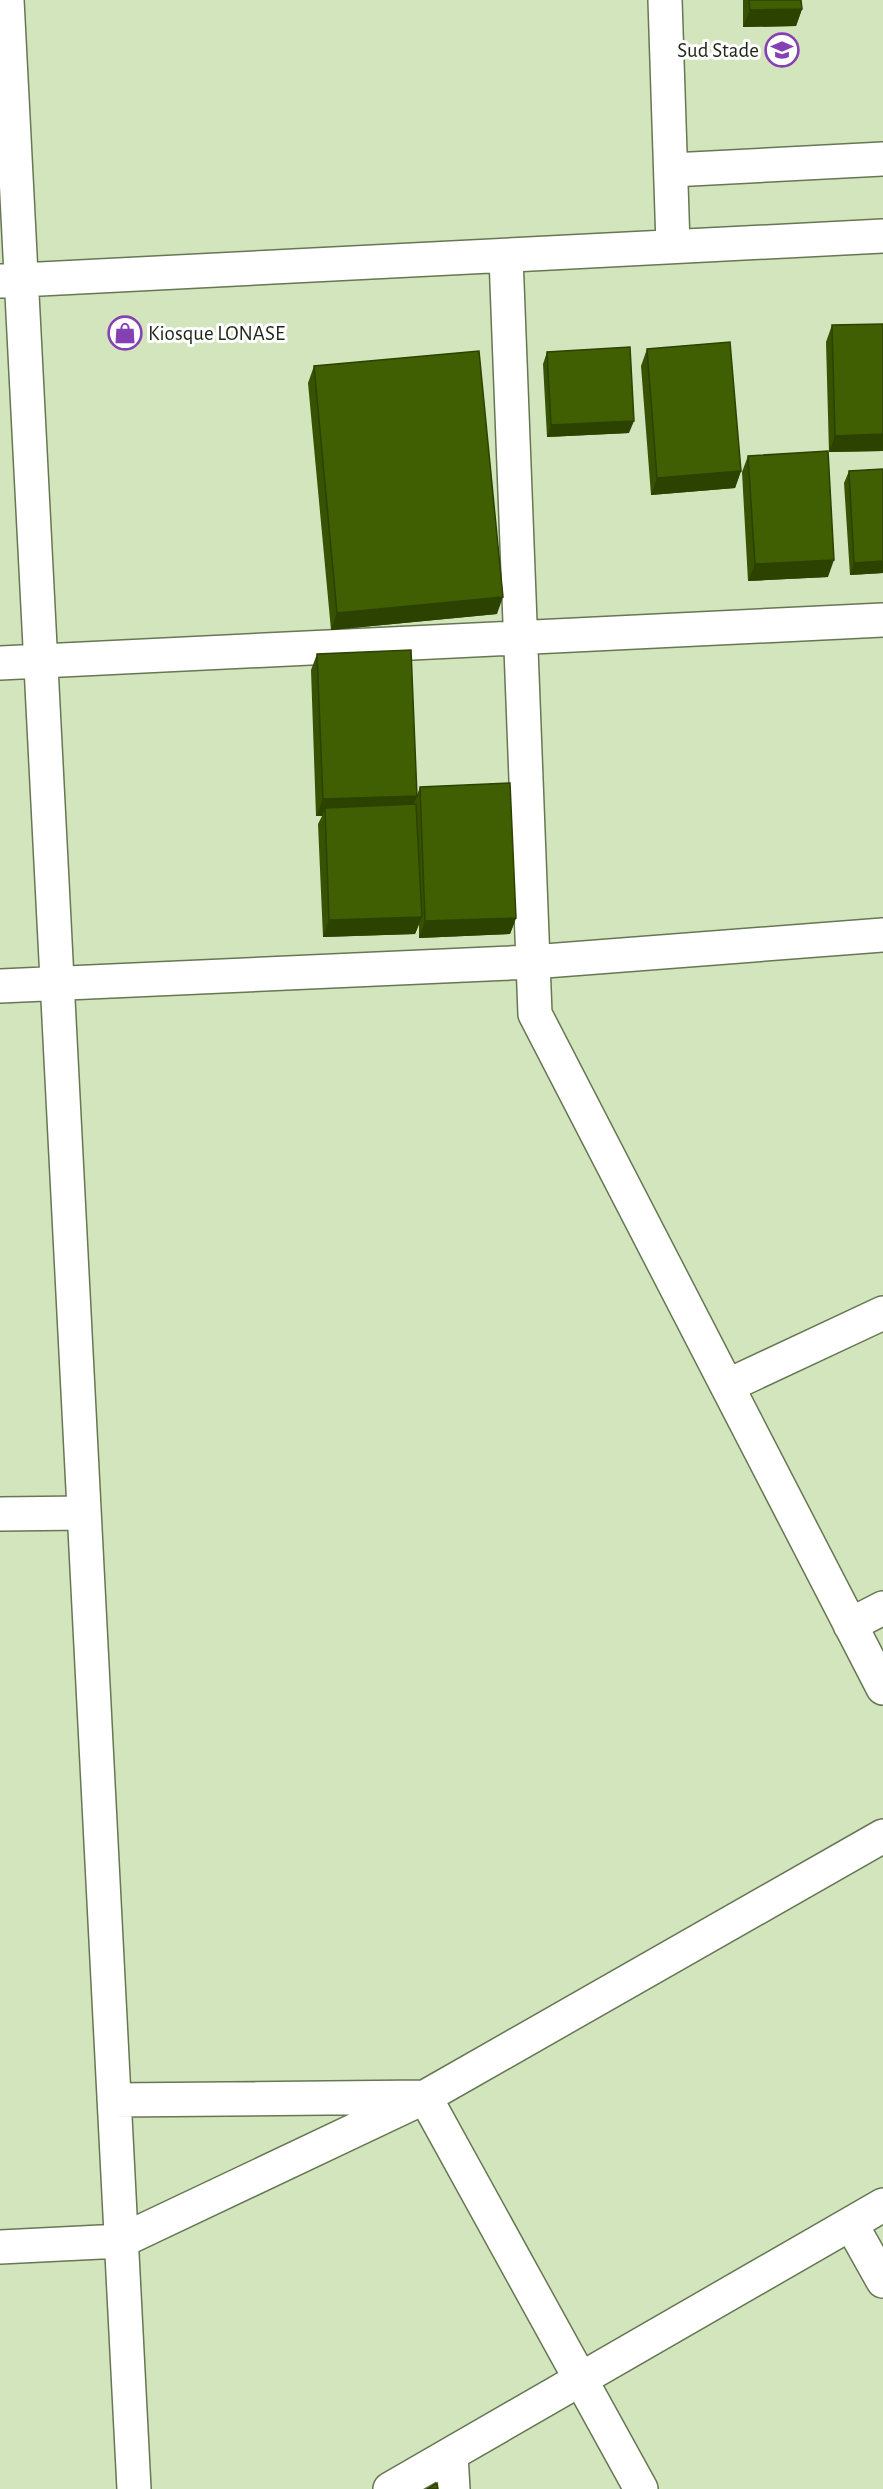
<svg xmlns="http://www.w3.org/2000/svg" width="883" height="2489" font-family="'Alegreya Sans',sans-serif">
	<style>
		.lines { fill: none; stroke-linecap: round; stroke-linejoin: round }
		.minor-casing { stroke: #667753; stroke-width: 36 }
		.minor { stroke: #fff; stroke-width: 33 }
		.wall { fill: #365202 }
		.shaded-wall { fill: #2c4201 }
		.building { fill: #3f5f02; stroke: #2c4201; stroke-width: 1.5 }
		.labels { text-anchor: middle; stroke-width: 6; stroke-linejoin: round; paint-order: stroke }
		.poi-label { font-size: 21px; fill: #1f2617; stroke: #fefefe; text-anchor: end }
	</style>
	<rect width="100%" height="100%" fill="#d2e5bd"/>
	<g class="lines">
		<defs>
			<path id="minor" d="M7,0l127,2489
				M665,0l8,245
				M672,170l211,-11
				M506,257l29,757 348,674
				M1,281l882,-45
				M0,663l883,-43
				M0,986l532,-24 351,-27
				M727,1386l156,-73
				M0,1514l84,-1
				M850,1625l33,-17
				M114,2100l311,-3 216,392
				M851,2224l32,57
				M0,2247l121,-6 304,-144 458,-261
				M451,2455l2,34
				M390,2489l493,-284"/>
		</defs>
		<use href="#minor" class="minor-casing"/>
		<use href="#minor" class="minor"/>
	</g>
	<path class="wall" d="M743,0h58l1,9 -6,17 -53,1z
		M883,324v127l-54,1 -3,-110 6,-17z
		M647,349l94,122 -6,17 -84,7 -10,-129z
		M547,352l82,81 -82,4 -4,-73z
		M314,366l183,248 -166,16 -23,-247z
		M748,456l80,121 -80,4 -6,-109z
		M883,469v104l-33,2 -6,-92 5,-12z
		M317,654l100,141 3,-8 96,131 -6,16 -91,4v-14l-4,10 -92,3 -5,-113 4,-8h-6l-5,-146z"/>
	<path class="shaded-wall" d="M802,9l-6,17 -53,1 7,-17z
		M634,421l-5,12 -82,4 4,-12z
		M883,434v17l-54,1 6,-16z
		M741,471l-6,17 -84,7 6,-17z
		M834,560l-6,17 -80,4 7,-17z
		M883,561v12l-33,2 4,-12z
		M503,597l-6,17 -166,16 6,-17z
		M417,796l-7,17 -85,-5 -3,8h-6l7,-17z
		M422,917l-7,17 -92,3 6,-17z
		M516,918l-6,16 -91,4 6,-17z"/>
	<path class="building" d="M749,0h52l1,9 -52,1z
		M883,324v110l-48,2 -3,-111z
		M730,342l11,129 -84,7 -10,-129z
		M630,347l4,74 -83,4 -4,-73z
		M479,351l24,246 -166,16 -23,-247z
		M828,451l6,109 -79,4 -7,-108z
		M883,469v92l-29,2 -5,-92z
		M411,650l6,146 -94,3 -6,-145z
		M510,783l6,135 -91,3 -5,-134z
		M416,804l6,113 -93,3 -4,-112z
		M437,2483l1,6h-11z"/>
	<defs>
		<symbol id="school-ring" viewBox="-11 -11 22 22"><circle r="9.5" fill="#fefefe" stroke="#8540b4" stroke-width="1.5"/><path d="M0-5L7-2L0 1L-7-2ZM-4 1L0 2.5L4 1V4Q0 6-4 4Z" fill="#8540b4"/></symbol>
		<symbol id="shop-ring" viewBox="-11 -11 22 22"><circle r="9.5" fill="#fefefe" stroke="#8540b4" stroke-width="1.5"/><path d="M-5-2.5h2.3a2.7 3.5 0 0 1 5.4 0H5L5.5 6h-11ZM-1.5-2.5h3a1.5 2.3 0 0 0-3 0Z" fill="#8540b4"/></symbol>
	</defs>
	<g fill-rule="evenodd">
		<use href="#school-ring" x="763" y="31" width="38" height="38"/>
		<use href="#shop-ring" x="106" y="314" width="38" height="38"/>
	</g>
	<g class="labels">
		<g class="poi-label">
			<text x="759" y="57">Sud Stade</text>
			<text x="148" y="340" text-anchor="start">Kiosque LONASE</text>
		</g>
	</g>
</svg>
